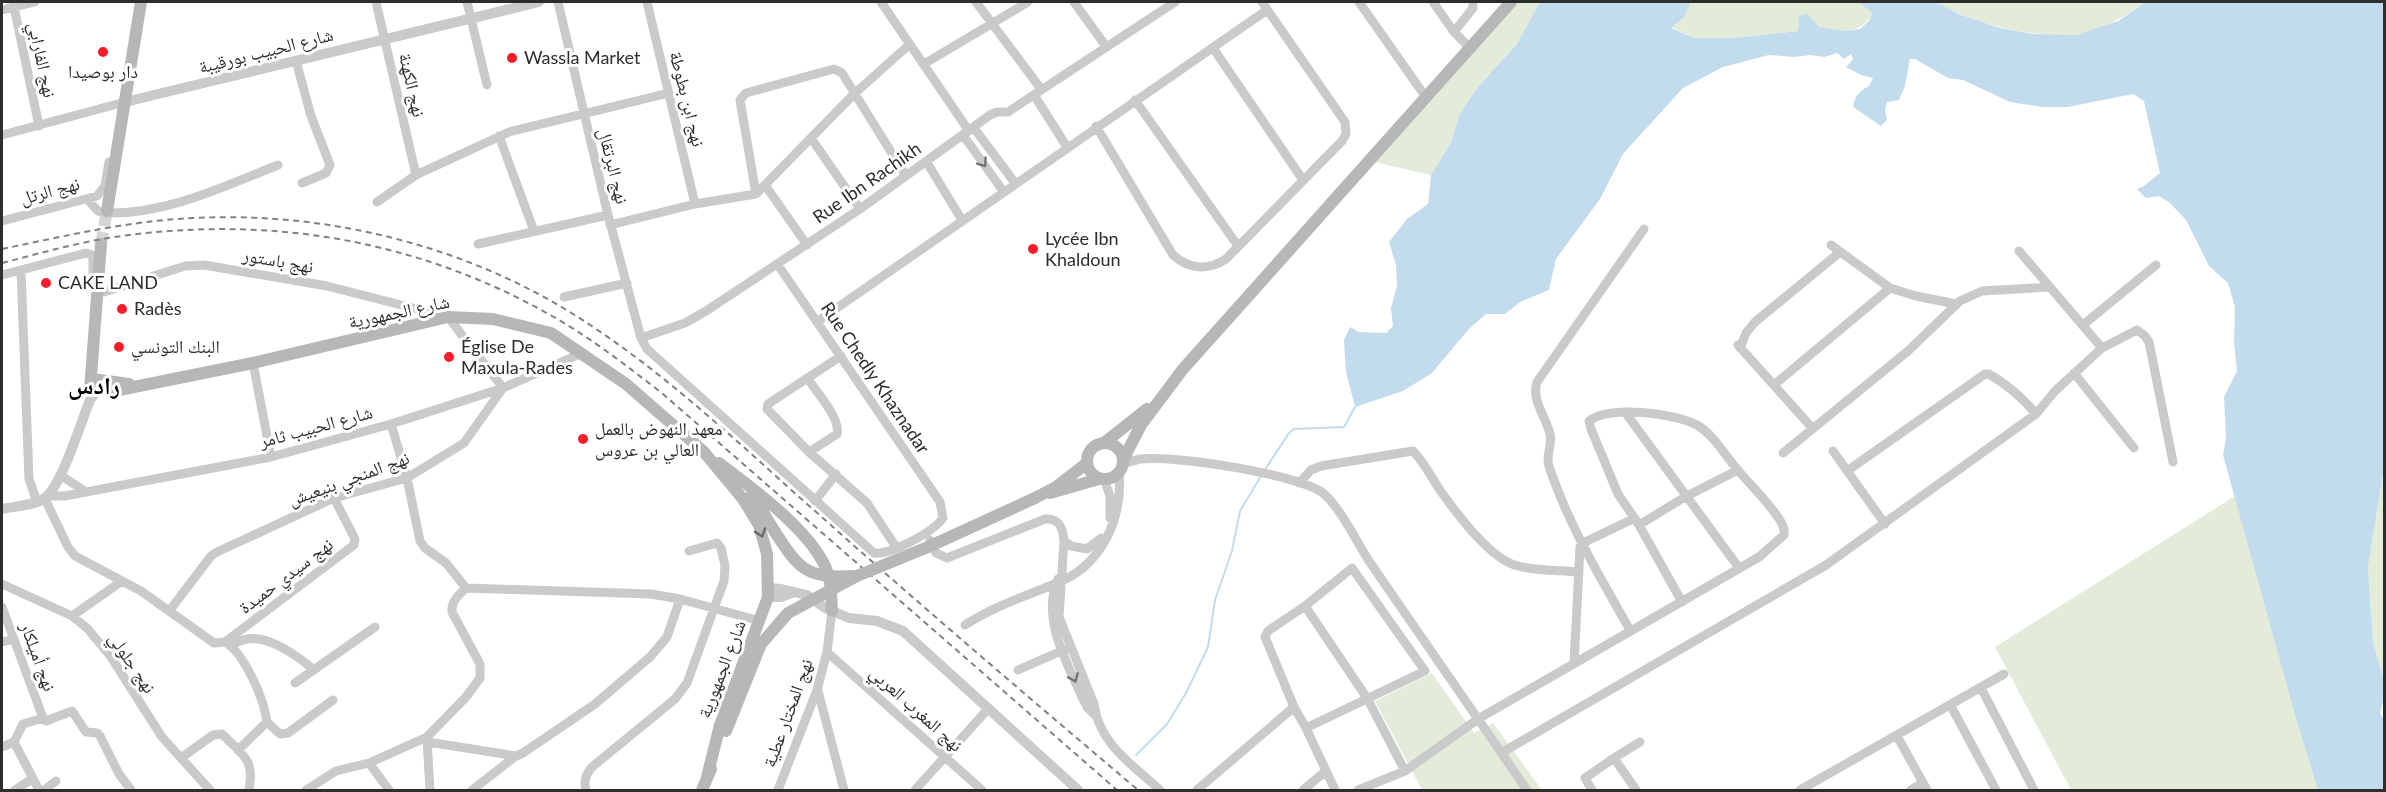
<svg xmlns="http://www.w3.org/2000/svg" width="2386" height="792" font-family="Lato,'Noto Naskh Arabic',sans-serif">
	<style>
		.green { fill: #e3ecd8 }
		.water { fill: #c2dcee }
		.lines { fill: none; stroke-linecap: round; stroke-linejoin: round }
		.stream { stroke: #c2dcee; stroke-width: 2 }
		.secondary-tunnel { stroke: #d5d5d5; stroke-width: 12; stroke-dasharray: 12 6; stroke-linecap: butt }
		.minor { stroke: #cacaca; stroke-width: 9 }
		.tertiary { stroke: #cacaca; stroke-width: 10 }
		.secondary { stroke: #b7b7b7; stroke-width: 12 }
		.rail { stroke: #828282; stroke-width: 2; stroke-dasharray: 6 4.5; stroke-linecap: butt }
		.secondary-bridge { stroke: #b7b7b7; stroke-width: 12 }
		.oneway { stroke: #747474 }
		.oneway2 { stroke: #6b6b6b }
		.poi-dot { fill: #f61d29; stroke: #fff; stroke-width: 2 }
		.labels { text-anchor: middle; stroke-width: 6; stroke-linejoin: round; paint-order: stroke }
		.street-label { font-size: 18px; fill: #2d2d2d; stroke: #fff }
		.poi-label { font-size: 18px; fill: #2d2d2d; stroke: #fff; text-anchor: start }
		.district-label { font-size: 24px; font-weight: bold; fill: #000; stroke: #fff }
	</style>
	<rect width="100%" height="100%" fill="#fff"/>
	<path class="green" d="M1514,2h28l-5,5 -20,37 -40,44 -17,25 -9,29 -20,33 -65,-15z
		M1691,2h156l13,1 12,10c-12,29 -51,15 -74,11v7l-65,7h-39l-23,-11 14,-11z
		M1936,2h210c-21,14 -43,28 -69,33 -7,1 -16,0 -23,0 -42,-2 -81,-13 -118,-33z
		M2384,468v213l-11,-39 -5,-75z
		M2235,496l84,294h-248l-76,-143z
		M1432,673l42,60 19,-10 49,67h-120l-47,-89z"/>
	<path class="water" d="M1542,2h149l-6,14 -14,12 23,10h39l65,-7 1,-15 8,-2 12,13 26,4 15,-2 9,-8 3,-8 -12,-10 -13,-1h89l23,12 41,14 34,6 42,1 42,-14 28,-19h238v466l-16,99 5,75 11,39v17l-4,15 4,7v70h-66l-24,-79 -71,-256 3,-18 -2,-40 13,-26 -3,-28 1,-36 -7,-24 -19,-17 -23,-46 -16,-17 -11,-7 -13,2 -9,-9 7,-3 16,-13 -16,-72 -11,-7 -65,13h-25l-33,-5 -47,-22 -15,-2 -33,-19h-5l-5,27 -6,14 -12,2 -2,8 2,10 -6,6 -28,-19c2,-11 6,-16 16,-21l4,-8 -12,-3 -15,-8 7,-8 -2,-5 -7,5 -7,-6 -13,4 -14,-2 -15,2 -26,-2 -46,12 -40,21 -60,66 -23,45 -44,60 -7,31 -29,12 -15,12h-19l-18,16 -36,43 -29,18 -48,16 -9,-35 -2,-32 6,-13 9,5 27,1 7,-7 -2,-18 6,-22 -1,-21 -7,-23 18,-23 21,-15 3,-29 20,-33 9,-29 17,-25 40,-44 20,-37z"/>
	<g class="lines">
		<path class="stream" d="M1264,471l25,-38 5,-4 50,-2 11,-20
			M1136,755l31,-31 19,-31 22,-46 7,-47 17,-49 8,-40 21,-35"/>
		<path class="secondary-tunnel" d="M101,244l6,-33"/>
		<path class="minor" d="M13,2l26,124
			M376,2l40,173
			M467,2l20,83
			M558,2l50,213 33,123 6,11 227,204c17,2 59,-21 69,-35l-3,-16 -162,-237
			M647,2l48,202
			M881,2l88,129
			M976,2l65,87
			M1074,2l31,43
			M1359,2l66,94
			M1433,2l21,30 15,15
			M2,10l33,-8
			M1454,32l19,-24v-6
			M1213,48l90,132
			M296,61l15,55 19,49 -4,8 -24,10
			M924,64l104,-62
			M1034,95l33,52
			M1135,100l103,146
			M1096,126l77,129c16,14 35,16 53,4l116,-118 4,-7 -1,-12 -83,-120
			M974,128l41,55
			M2,135l123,-33
			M963,135l40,56
			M499,136l35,95
			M811,138l49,71
			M926,161l36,59
			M765,185l42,60
			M756,194l-16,-94 6,-7 88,-24 8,4 64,103
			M87,199l11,12 6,2c61,2 119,-26 174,-48
			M377,202l39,-27 93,-43 160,-39
			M2,221l95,-25 8,-10 4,-24
			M610,225l85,-21 61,-10 98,-100 56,-50
			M478,244l130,-29
			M1831,245l59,43 26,8 40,8
			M2019,251l83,97
			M21,271l8,208 8,23
			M2,275l84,-22 6,2 1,4v23
			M104,292l81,-26 19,-1 123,21 121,31 55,71
			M564,297l63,-14
			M818,321l449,-311
			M2083,325l73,-60
			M641,338l44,-15 21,-12 154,-102 130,-94 7,-3h11l167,-110
			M1738,345l75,84
			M1740,348l6,-15 9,-11 85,-70
			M841,356l-73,48 -1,5 42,43 58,51 29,44
			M253,363l18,94
			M2074,373l60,75
			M807,378c9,13 34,41 30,56l-28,18
			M1774,385l116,-97
			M1625,412l114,156
			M391,424l16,54 13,63 5,7 21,15 20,25
			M1833,451l52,73
			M1783,453l125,-102 52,-50 22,-10 68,-4
			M1123,464c6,-2 12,-4 17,-5 34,-4 157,15 183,34 16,13 34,49 46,68 53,76 105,153 158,229
			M1847,471l138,-97h4c19,11 33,23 47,40
			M60,475l26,17
			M1104,479l6,17v22
			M1299,483l12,-13 10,-4 92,-15c12,12 19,28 29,42 16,22 49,67 76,73 19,5 41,4 61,6
			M48,496h17l206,-39 120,-33 112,-36 79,-35
			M45,499l23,48 7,9 66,35 73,52 11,-1c20,12 39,57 42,80l-29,28
			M815,501l21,-27
			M1639,525l46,-28 53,-27
			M930,540l6,13 11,5 98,-39c15,-1 18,10 19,22l-5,76 35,87c5,40 39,61 66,86
			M1064,541l7,5 16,3 14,-11
			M1058,579c-17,40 8,81 24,118l5,10 8,8
			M2,584l70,32 15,12 24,29 51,80 48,53
			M466,588l185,6 29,5 80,22
			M1305,606l62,92 38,73
			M2,607l41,111
			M170,610l41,-54 6,-4 117,-54 73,-20 57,-35 39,-55
			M72,616l50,-35
			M965,625c31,-20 64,-30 97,-44 41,-19 61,-64 57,-108
			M1630,630c-30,-53 -62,-106 -81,-164 -4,-11 4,-21 1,-32 -4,-18 -19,-33 -13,-52l107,-153
			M2,642l12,-3
			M225,642l129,-97 1,-6 -21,-41
			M229,645c6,-2 12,-5 18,-6 22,-4 52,18 67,31
			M827,652l155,138
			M1574,664l6,-117 5,-5 50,-24
			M1018,670l50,-22
			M295,683l80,-56
			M1981,688l53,102
			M818,691l26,99
			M1951,706l45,84
			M267,722l13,12 8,-1 45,-33
			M1306,728l119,-57 -73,-103 -47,38 -37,25 -3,6 29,70 12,21 29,62
			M1897,736l30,54
			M427,739l3,51
			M14,742l25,48
			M428,742l88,14 7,-3 72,-49 55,-47 17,-20 13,-38
			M2,747l12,-5 9,-18 20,-6 3,3 26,-10 14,21 11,1 3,3 19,38 12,16
			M1501,753l325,-188 210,-151 19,-23 47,-43 35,-18 8,6 4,6 24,120
			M181,758l32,-23 9,-1c21,21 33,25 27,56
			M1614,758l26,-16
			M369,763l20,27
			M15,790l17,-11
			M44,790l12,-9
			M306,790l30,-19 33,-8 58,-26 39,-40 14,-19v-14l-28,-52c-1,-11 7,-17 14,-24
			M472,790l44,-34
			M586,790c-3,-9 0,-16 6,-23l83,-68 12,-16 37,-102 1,-15 -4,-18 -4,-5 -28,8
			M778,790l39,-100 10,-38 5,-41
			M915,790l73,-81
			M1197,790l97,-83
			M1303,790l23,-19
			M1358,790l47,-19 73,-52 281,-162 25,-22c1,-5 0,-8 -3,-13 -12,-20 -30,-36 -44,-53 -13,-15 -23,-34 -40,-44 -22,-12 -88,-20 -108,-4l2,8 27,65 21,31 43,77
			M1592,790l-7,-12 29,-20 22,32
			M1800,790l204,-116
			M1911,790l12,-7"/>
		<path class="tertiary" d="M125,102l414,-100
			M2,509c12,-3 34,-3 44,-12 16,-13 35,-75 44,-97l7,-9
			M769,588l12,1 26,6 18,13 24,10 28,3 26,10 175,159
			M768,597h13l13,-5"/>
		<path class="secondary" d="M107,211l34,-209
			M101,244l-11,146h29l134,-27 195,-46 45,2 58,14 75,51 78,68 39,47 16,26 8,29 1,43 -48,128 -13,52
			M92,379l37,5
			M1104,443l43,-34
			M1087 461a18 18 0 1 1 36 0a18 18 0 1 1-36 0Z
			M1123,460l18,-35 42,-56 328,-367
			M719,463c33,25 97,71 109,111 4,12 3,25 4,37
			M1050,493l49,-14
			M752,494l23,38
			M1035,498l21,-11 31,-24
			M726,731l14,-35
			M702,790l9,-21"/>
		<path class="rail" d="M2,249c63,-13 126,-28 191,-31 139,-7 284,30 400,109 83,55 156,126 231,192 103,92 209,182 314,271
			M2,263c35,-9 70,-19 106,-25 155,-24 307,0 444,78 39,22 75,50 111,78l454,396"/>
		<path class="secondary-bridge" d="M775,532c24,37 32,47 78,44
			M740,696l21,-52 27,-31 69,-37 71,-29 107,-49"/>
	</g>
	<defs><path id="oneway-chevron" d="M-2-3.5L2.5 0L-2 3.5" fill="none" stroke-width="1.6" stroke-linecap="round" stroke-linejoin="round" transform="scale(1.5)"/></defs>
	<g class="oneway">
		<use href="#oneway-chevron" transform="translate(983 163) rotate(54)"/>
		<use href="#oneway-chevron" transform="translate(1074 678) rotate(67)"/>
	</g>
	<use class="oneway2" href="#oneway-chevron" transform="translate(761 533) rotate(71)"/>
	<g class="poi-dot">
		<circle cx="103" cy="52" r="6"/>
		<circle cx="512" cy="58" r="6"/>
		<circle cx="1033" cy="249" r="6"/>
		<circle cx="46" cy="283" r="6"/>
		<circle cx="122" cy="309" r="6"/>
		<circle cx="119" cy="347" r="6"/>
		<circle cx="449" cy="357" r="6"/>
		<circle cx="583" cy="439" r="6"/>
	</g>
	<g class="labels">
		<g class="street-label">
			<text transform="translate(266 51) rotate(-14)" y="6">شارع الحبيب بورقيبة</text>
			<text transform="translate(42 60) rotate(78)" y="6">نهج الفارابي</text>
			<text transform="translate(412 85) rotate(77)" y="6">نهج الكهنة</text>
			<text transform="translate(687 99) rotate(76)" y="6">نهج ابن بطوطة</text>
			<text transform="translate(613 166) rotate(76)" y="6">نهج البرتقال</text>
			<text transform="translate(867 183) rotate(-35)" y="6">Rue Ibn Rachikh</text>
			<text transform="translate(50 191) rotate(-15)" y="6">نهج الرتل</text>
			<text transform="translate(278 261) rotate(10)" y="6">نهج باستور</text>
			<text transform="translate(399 312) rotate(-12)" y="6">شارع الجمهورية</text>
			<text transform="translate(875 378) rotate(56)" y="6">Rue Chedly Khaznadar</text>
			<text transform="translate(316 427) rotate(-15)" y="6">شارع الحبيب ثامر</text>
			<text transform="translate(349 479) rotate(-20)" y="6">نهج المنجي بنيعيش</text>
			<text transform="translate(286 576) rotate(-37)" y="6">نهج سيدي حميدة</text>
			<text transform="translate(38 657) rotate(70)" y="6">نهج أميلكار</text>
			<text transform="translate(132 663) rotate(56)" y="6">نهج جلولي</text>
			<text transform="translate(722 669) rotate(-69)" y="6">شارع الجمهورية</text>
			<text transform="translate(916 709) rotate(42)" y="6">نهج المغرب العربي</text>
			<text transform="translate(788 713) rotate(-70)" y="6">نهج المختار عطية</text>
		</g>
		<g class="poi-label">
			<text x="524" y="64">Wassla Market</text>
			<text x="103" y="78" text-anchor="middle">دار بوصيدا</text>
			<text x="1045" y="245">Lycée Ibn<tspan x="1045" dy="21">Khaldoun</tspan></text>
			<text x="58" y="289">CAKE LAND</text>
			<text x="134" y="315">Radès</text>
			<text x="131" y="353">البنك التونسي</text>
			<text x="461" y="353">Église De<tspan x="461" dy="21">Maxula-Rades</tspan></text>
			<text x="595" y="435">معهد النهوض بالعمل<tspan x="595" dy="21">العالي بن عروس</tspan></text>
		</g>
		<g class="district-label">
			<text x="94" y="394">رادس</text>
		</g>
	</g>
	<rect width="2386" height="792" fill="none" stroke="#2d2d2d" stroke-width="6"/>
</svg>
